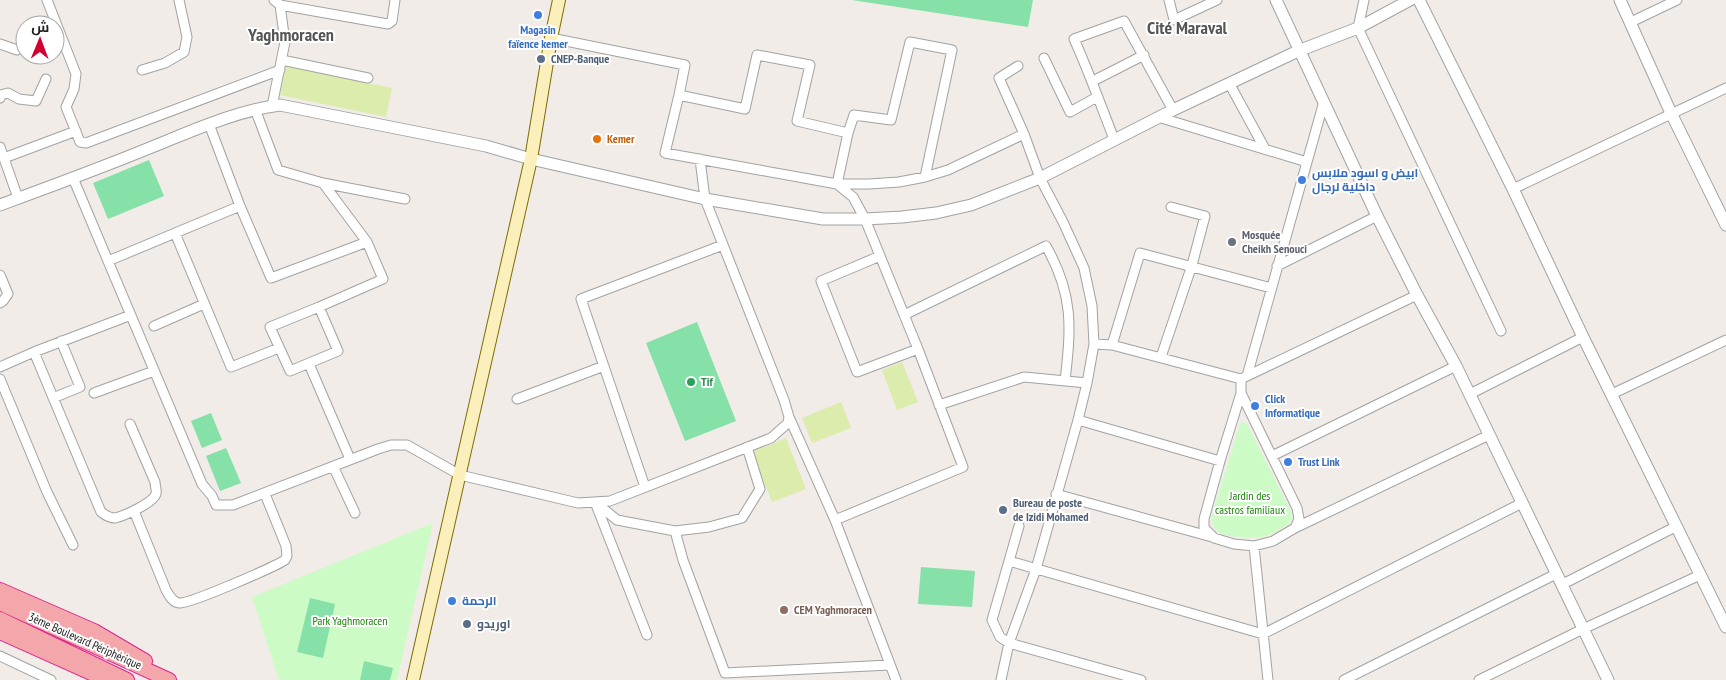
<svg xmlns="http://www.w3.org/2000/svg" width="1726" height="680" font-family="'PT Sans Narrow',Cairo,sans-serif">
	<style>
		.grass { fill: #dbecad }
		.park { fill: #cdfbc5 }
		.pitch { fill: #85e1a8 }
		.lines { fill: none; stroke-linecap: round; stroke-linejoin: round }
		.minor-casing { stroke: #a2a2a2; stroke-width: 11 }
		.tertiary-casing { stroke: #a2a2a2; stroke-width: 13 }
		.secondary-casing { stroke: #7d6e03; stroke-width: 14 }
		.trunk-casing { stroke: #df2590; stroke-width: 16 }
		.minor { stroke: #fff; stroke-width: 9 }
		.tertiary { stroke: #fff; stroke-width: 11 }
		.secondary { stroke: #fbefbc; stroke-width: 12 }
		.trunk { stroke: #f4a7aa; stroke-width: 14 }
		.shop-dot { fill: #3f7fe0; stroke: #fff; stroke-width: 2 }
		.service-dot { fill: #5c6f8a; stroke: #fff; stroke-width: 2 }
		.food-dot { fill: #e8710a; stroke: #fff; stroke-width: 2 }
		.worship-dot { fill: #6b7280; stroke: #fff; stroke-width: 2 }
		.leisure-dot { fill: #2e9e5b; stroke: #fff; stroke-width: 2 }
		.education-dot { fill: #8d6e63; stroke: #fff; stroke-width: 2 }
		.labels { text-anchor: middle; stroke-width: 4; stroke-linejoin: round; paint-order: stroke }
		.shop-label { font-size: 12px; font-weight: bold; fill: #366cbe; stroke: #fff; text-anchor: start }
		.service-label { font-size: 12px; font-weight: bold; fill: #4e5e75; stroke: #fff; text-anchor: start }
		.food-label { font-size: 12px; font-weight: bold; fill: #c56008; stroke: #fff; text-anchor: start }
		.worship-label { font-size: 12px; font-weight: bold; fill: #5b616d; stroke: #fff; text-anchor: start }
		.leisure-label { font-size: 12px; font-weight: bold; fill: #27864d; stroke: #fff; text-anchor: start }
		.park-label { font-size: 12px; fill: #1c840a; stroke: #fff }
		.education-label { font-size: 12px; font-weight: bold; fill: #785e54; stroke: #fff; text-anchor: start }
		.street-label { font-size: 12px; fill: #212121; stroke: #fff }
		.district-label { font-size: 18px; font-weight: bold; fill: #545454; stroke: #fff }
	</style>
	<rect width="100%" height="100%" fill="#f1ece7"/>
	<path class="grass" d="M286,66l106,22 -6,29 -106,-22z
		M902,362l16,40 -21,8 -15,-40z
		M841,402l10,26 -39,15 -10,-25z
		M786,438l20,51 -34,13 -20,-50z"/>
	<path class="park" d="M1243,422l4,2 45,90 -2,9c-7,5 -16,10 -24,13 -11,3 -42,2 -50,-6 -4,-4 -4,-10 -4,-15l28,-91z
		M433,523l-36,157h-118l-27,-83z"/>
	<path class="pitch" d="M852,0h181l-5,27z
		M149,160l15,36 -56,23 -15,-36z
		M697,322l39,99 -51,20 -39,-98z
		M211,413l11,27 -20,8 -11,-27z
		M226,448l15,35 -21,8 -14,-35z
		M921,567l54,4 -3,36 -54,-3z
		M310,598l25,6 -12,54 -26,-6z
		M364,661l29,7 -3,12h-30z"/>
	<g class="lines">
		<defs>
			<path id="minor" d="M47,0l29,74 -2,15 -8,18 14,35 6,1 194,-73
				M1169,0l5,20 43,-20
				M1364,0l-6,28 143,303
				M280,5l108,19 4,-3 3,-21
				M1631,22l46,-22
				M551,38l134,27 -6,30 66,14 12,-54 53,10 -13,56 51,12
				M0,44l17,6
				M1044,58l26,54 27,-15
				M282,60l86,18
				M142,70l23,-7 19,-11 3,-15 -8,-37
				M1093,81l51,-26
				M1229,83l36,66
				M679,95l-14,58 172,31h32l30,-2 26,-5 23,-7 76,-36
				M0,98l1,-3 7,-2 11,6 17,2 10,-22
				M272,106l13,-64 -5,-37 -6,-5
				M1158,117l149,45
				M1114,139c-13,-33 -25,-67 -40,-100l50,-18 49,89
				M0,147l18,51
				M4,158l72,-27
				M73,178l129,306 10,12 4,9h17l145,-56 13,-4h16l53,30 118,28 32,-2 161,-63 17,-15 1,-6 -5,-17 -79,-201 -5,-40
				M323,183l82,16
				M1513,189l213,-101
				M240,206l31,72 96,-36 -44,-59 -45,-13 -23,-61
				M175,233l56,134 48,-19
				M880,256l-59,25 36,91 61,-23
				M108,261l132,-55 -31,-82
				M1277,266l100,-50
				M0,275l8,19 -5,7 -3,2
				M319,307l-49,20 20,44 48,-20 -19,-44 64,-28 -16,-37
				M904,315l142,-69c28,49 25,82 19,135
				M154,326l50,-22
				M1094,344l18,1 129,34
				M1112,345l28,-92 131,35
				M34,352l67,160c4,3 9,6 14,6 9,-2 38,-15 41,-24 1,-4 -1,-8 -1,-12l-25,-58
				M1161,357l31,-92 13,-49 -34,-9
				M309,364l41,95
				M0,367l34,-15 97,-37
				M1247,376l170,-81
				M0,379l47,113 26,53
				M94,393l60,-22
				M1241,393l-21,68 -16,58v9l10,10 20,6 20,2 19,-5 22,-13 4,-9 -2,-11 -56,-115v-14l6,-3 76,-271
				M1470,394l113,-57
				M1612,394l114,-54
				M53,398l27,-11 -19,-46
				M517,399l87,-33
				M939,405l85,-28 63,6
				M789,417l46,103 61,160
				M1078,420l142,41
				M1272,456l184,-90
				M333,466l22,47
				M645,487l-64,-188 142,-54
				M1056,494l156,43
				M134,511l32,79c3,5 6,12 13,13 11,1 95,-36 106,-43l2,-4 -1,-10 -21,-52
				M835,520l128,-53 -45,-118 -53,-130 -12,-22 -16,-13 11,-51 6,-18 37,5 19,-78 42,8 -27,127
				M1295,528l194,-93
				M675,531l8,29 42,113 165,-8
				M1254,546l14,134
				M1009,561l10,-35
				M1563,584l112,-57
				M647,635l-52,-133 22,18 58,11 34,-4 33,-9 18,-29 -13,-42
				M0,656l51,24
				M1001,680l8,-37 27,-74 42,-149 9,-37 7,-39 -2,-38 -8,-38 -21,-46 -23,-44 -16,-44 -25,-56 19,-12
				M1141,680l-132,-37 -9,-6 -8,-17 17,-59 254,73 259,-131
				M1344,680l212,-106
				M1479,680l104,-51 117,-54"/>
			<path id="tertiary" d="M1276,0l101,216 40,79 39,71 152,314
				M1419,0l94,189 70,148 143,290
				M1620,0l51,113 55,112
				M0,205c49,-18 98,-36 147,-56 43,-17 87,-38 133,-44l206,41 45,13 174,40 118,20h42l37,-2 34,-4 35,-8 69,-27 133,-68 125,-59 60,-23 52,-28"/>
			<path id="secondary" d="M413,680l118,-521 20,-121 8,-38"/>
			<path id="trunk" d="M0,590l94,41 51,30
				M0,603l169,77
				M0,619l127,61
				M0,632l107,48"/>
		</defs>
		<use href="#minor" class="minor-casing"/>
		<use href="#tertiary" class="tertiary-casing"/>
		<use href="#secondary" class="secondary-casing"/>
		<use href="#trunk" class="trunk-casing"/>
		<use href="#minor" class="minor"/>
		<use href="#tertiary" class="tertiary"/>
		<use href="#secondary" class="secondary"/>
		<use href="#trunk" class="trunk"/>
	</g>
	<g class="shop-dot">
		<circle cx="538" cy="15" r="5"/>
		<circle cx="1302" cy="180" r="5"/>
		<circle cx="1255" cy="406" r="5"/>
		<circle cx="1288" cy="462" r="5"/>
		<circle cx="452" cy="601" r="5"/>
	</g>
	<g class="service-dot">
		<circle cx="541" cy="59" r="5"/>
		<circle cx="1003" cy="510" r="5"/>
		<circle cx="467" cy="624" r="5"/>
	</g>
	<circle class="food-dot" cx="597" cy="139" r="5"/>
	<circle class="worship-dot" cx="1232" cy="242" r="5"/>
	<circle class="leisure-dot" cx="691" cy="382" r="5"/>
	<circle class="education-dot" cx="784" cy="610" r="5"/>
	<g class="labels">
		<g class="shop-label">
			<text x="538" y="34" text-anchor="middle">Magasin<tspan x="538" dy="14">faïence kemer</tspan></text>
			<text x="1312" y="177">ابيض و اسود ملابس<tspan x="1312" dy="14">داخلية لرجال</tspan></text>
			<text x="1265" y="403">Click<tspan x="1265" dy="14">Informatique</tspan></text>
			<text x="1298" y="466">Trust Link</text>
			<text x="462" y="605">الرحمة</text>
		</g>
		<g class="service-label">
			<text x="551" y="63">CNEP-Banque</text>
			<text x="1013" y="507">Bureau de poste<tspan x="1013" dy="14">de Izidi Mohamed</tspan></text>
			<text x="477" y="628">اوريدو</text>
		</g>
		<g class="food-label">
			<text x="607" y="143">Kemer</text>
		</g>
		<g class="worship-label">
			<text x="1242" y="239">Mosquée<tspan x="1242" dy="14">Cheikh Senouci</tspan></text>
		</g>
		<g class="leisure-label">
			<text x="701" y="386">Tif</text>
		</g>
		<g class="park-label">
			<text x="1250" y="500">Jardin des<tspan x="1250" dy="14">castros familiaux</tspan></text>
			<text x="350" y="625">Park Yaghmoracen</text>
		</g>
		<g class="education-label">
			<text x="794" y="614">CEM Yaghmoracen</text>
		</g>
		<g class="street-label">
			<text transform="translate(85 641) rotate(24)" y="4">3ème Boulevard Périphérique</text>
		</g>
		<g class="district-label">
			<text x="1187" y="34">Cité Maraval</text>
			<text x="291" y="41">Yaghmoracen</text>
		</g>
	</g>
	<g transform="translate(40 40) rotate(1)"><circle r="24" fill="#ffffff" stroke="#a6a6a6"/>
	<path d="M0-4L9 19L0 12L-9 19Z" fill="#d20031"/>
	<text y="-8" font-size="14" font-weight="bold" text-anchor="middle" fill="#212121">ش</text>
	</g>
</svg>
